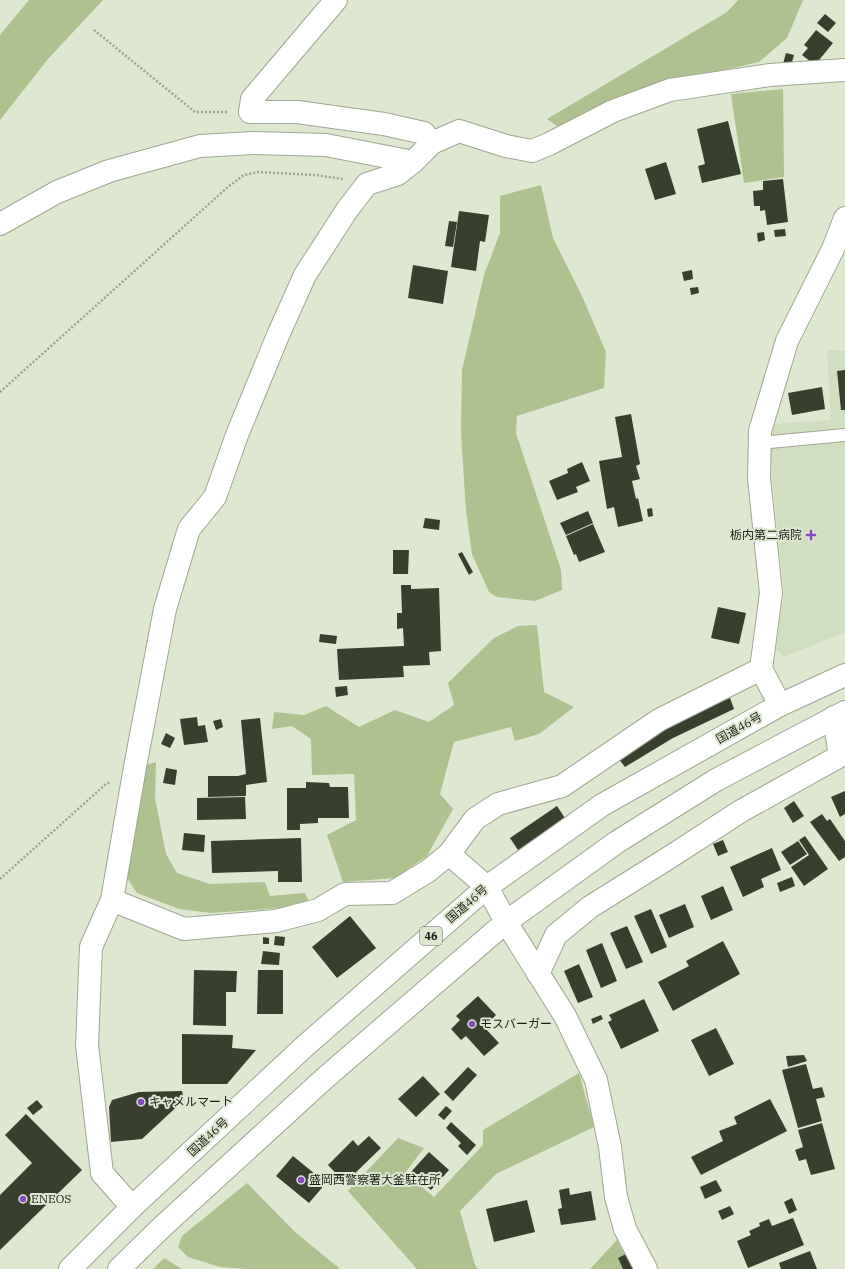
<svg xmlns="http://www.w3.org/2000/svg" width="845" height="1269" font-family="'IBM Plex Serif','Noto Sans JP',serif">
	<style>
		.built { fill: #d2dec0 }
		.green { fill: #afc18f }
		.building { fill: #383f2d }
		.lines { fill: none; stroke-linecap: round; stroke-linejoin: round }
		.lane-casing { stroke: #9ea791; stroke-width: 14 }
		.street-casing { stroke: #9ea791; stroke-width: 24 }
		.highway-casing { stroke: #9ea791; stroke-width: 24 }
		.path { stroke: #9da492; stroke-width: 2.5; stroke-dasharray: 2 2; stroke-linecap: butt }
		.lane { stroke: #fff; stroke-width: 12 }
		.street { stroke: #fff; stroke-width: 22 }
		.highway { stroke: #fff; stroke-width: 22 }
		.poi-dot { fill: #864ac0; stroke: #dee7d0; stroke-width: 1.5 }
		.labels { text-anchor: middle; stroke-width: 4; stroke-linejoin: round; paint-order: stroke }
		.shield { fill: #dee7d0; stroke: #565a4e; stroke-width: 1 }
		.shield-label { font-size: 11px; font-weight: bold; fill: #1b1e16 }
		.poi-label { font-size: 12px; fill: #1b1e16; stroke: #dee7d0; text-anchor: start }
		.street-label { font-size: 12px; fill: #1b1e16; stroke: #dee7d0 }
	</style>
	<rect width="100%" height="100%" fill="#dee7d0"/>
	<path class="built" d="M827,350l18,1v281l-61,25 -9,-9 9,-55 -12,-115 -1,-54 60,-4z"/>
	<path class="green" d="M29,0h74l-55,59 -48,61v-85z
		M738,0h65l-16,38 -28,24 -91,21 -110,44 -11,-8 180,-107z
		M783,89l1,88 -40,6 -13,-89z
		M541,185l12,53 29,58 24,56 -2,36 -87,28 -1,17 45,137 1,20 -27,11 -38,-4 -8,-5 -17,-38 -6,-43 -5,-79 1,-62 22,-95 16,-42v-37z
		M537,625l7,67 30,15 -35,27 -24,7 -4,-14 -57,15 -14,52 13,15 -26,47 -32,22 -52,4 -16,-47 29,-15 -2,-46 -42,1 -1,-36 -19,-13 -20,3 2,-17 30,3 22,-9 33,21 36,-17 34,12 25,-17 -6,-22 46,-45 24,-12z
		M156,762l-1,36 11,56 11,19 33,11 55,-2 5,14 35,-3 4,9 -28,6 -70,5 -32,-4 -42,-16 -14,-21 23,-107z
		M579,1073l15,54 -98,47 -36,37 15,54 3,4h-61l-69,-78 50,-53 26,10 -19,25 29,24 49,-52v-15z
		M247,1183l48,49 45,37h-92l-28,-2 -32,-10 -10,-10 4,-11z
		M617,1240l15,29h-42z
		M164,1258l18,11h-29z"/>
	<path class="building" d="M825,14l11,9 -8,9 -11,-9z
		M816,30l17,13 -18,22 -13,-10 6,-7 -4,-3z
		M786,53l8,2 -3,11 -8,-2z
		M728,121l13,53 -39,9 -4,-17 7,-2 -8,-35z
		M666,162l10,32 -21,6 -10,-31z
		M783,179l5,43 -21,3 -2,-15 -5,1v-5h-6l-1,-15 10,-1v-9z
		M459,211l30,4 -4,27 -5,-1 -4,30 -25,-4z
		M449,221l8,1 -4,25 -8,-1z
		M785,229l1,7 -11,1 -1,-7z
		M764,232l1,8 -7,2 -1,-9z
		M413,265l35,6 -5,33 -35,-6z
		M692,270l1,9 -9,2 -2,-9z
		M698,287l1,6 -8,2 -1,-7z
		M845,370v40h-4l-4,-39z
		M822,387l3,22 -33,6 -4,-22z
		M631,414l9,50 -4,2 4,13 -8,2 4,18 2,-1 5,23 -25,6 -4,-20 -7,2 -8,-48 23,-4 -7,-40z
		M582,462l8,19 -14,6 2,5 -21,8 -8,-19 19,-8 -1,-4z
		M652,508l1,8 -5,1 -1,-8z
		M588,511l5,12 -27,12 -6,-12z
		M425,518l15,2 -1,10 -16,-2z
		M593,524l12,28 -26,10 -3,-8 -2,1 -8,-19z
		M393,550h16l-1,24h-15z
		M462,552l11,20 -4,3 -11,-21z
		M401,585h10v4l28,-1 2,63 -12,1 1,13 -27,1 1,11 -65,3 -2,-31 67,-3 -1,-18 -6,1v-16h5z
		M718,607l28,6 -7,31 -28,-6z
		M320,634l17,2 -1,8 -17,-2z
		M347,686l1,9 -12,2 -1,-10z
		M730,698l4,11 -61,29 -48,29 -7,-9 47,-31z
		M197,717l1,9 7,-1 3,17 -24,3 -4,-26z
		M260,718l7,64 -21,3v11l-38,1v-21h30l8,-2 -5,-54z
		M221,719l2,8 -7,3 -3,-9z
		M166,733l9,5 -5,10 -9,-4z
		M166,768l11,2 -2,15 -12,-2z
		M306,782l23,1 1,4h18l1,31h-31v5l-18,1v6h-13v-42h19z
		M845,791v23l-5,3 -9,-20z
		M245,797l1,22 -49,1v-22z
		M794,801l10,15 -11,7 -9,-15z
		M557,806l8,12 -47,32 -8,-12z
		M822,814l5,7 3,-2 15,22v16l-6,4 -29,-39z
		M184,833l21,2 -1,17 -22,-2z
		M805,836l23,33 -24,17 -13,-19 18,-12 -10,-15z
		M301,838l1,44h-24v-11l-66,2 -1,-32z
		M723,840l5,12 -10,4 -5,-12z
		M798,841l9,13 -17,11 -9,-13z
		M772,848l9,22 -20,9 3,8 -21,10 -13,-30z
		M792,877l3,9 -15,6 -3,-9z
		M723,886l10,24 -22,10 -10,-24z
		M685,904l9,23 -25,11 -10,-23z
		M651,909l16,38 -16,7 -17,-38z
		M350,916l26,32 -39,30 -25,-31z
		M627,926l16,36 -17,7 -16,-36z
		M275,936l10,1 -1,9 -10,-1z
		M263,937l6,1v6h-6z
		M723,941l17,33 -67,37 -15,-29 31,-16 -3,-5z
		M602,943l15,38 -16,7 -15,-38z
		M263,951l17,2 -1,12 -18,-1z
		M579,964l14,33 -15,6 -14,-32z
		M194,970l43,1 -1,21h-10v34l-33,-1z
		M258,970h25v44h-26z
		M478,996l18,19 -12,12 15,16 -15,13 -18,-20 -5,4 -10,-11 9,-9 -4,-4z
		M644,999l15,32 -38,18 -13,-27 4,-2 -3,-5z
		M601,1015l2,4 -10,5 -2,-5z
		M716,1028l18,36 -25,12 -18,-36z
		M182,1034l51,1 -1,13 24,2 -29,34h-45z
		M804,1055l3,6 -19,6 -2,-11z
		M806,1064l7,25 9,-2 3,10 -9,2 6,22 -24,7 -16,-58z
		M468,1067l9,8 -24,26 -9,-9z
		M423,1076l17,18 -24,23 -18,-18z
		M182,1091l2,9 -42,39 -31,3 -2,-35 3,-7 27,-8z
		M770,1099l17,32 -86,44 -10,-18 32,-16 -4,-10 18,-7 -3,-7z
		M37,1100l6,7 -10,8 -6,-7z
		M446,1106l6,5 -8,9 -6,-5z
		M26,1114l56,56 -82,80v-55l32,-32 -27,-28z
		M451,1122l25,23 -9,10 -9,-9 3,-3 -15,-15z
		M822,1123l13,46 -24,6 -5,-16 -7,2 -4,-11 8,-3 -5,-17z
		M369,1136l12,12 -36,35 -17,-18 25,-25 5,6z
		M429,1152l20,18 -18,20 -20,-18z
		M293,1156l33,27 -17,20 -33,-27z
		M716,1180l6,11 -17,8 -5,-12z
		M569,1188l1,7 21,-4 5,29 -35,5 -3,-16 4,-1 -3,-18z
		M792,1198l5,12 -8,4 -5,-12z
		M527,1200l8,32 -41,10 -8,-33z
		M730,1206l4,8 -12,6 -4,-9z
		M793,1218l11,27 -56,23 -11,-27 14,-6 -2,-4 11,-5 -1,-3 10,-4 3,7z
		M810,1251l7,18h-36l-2,-6z
		M626,1254l8,15h-11l-5,-11z"/>
	<g class="lines">
		<defs>
			<path id="lane" d="M759,443l86,-8"/>
			<path id="street" d="M336,0l-84,99 -2,13h47l87,12 40,9 8,10
				M0,224l57,-32 52,-21 91,-25 53,-3 73,2 87,17
				M761,669l19,36
				M449,854l-21,17 -36,22 -47,1 -27,16 -42,11 -92,8 -72,-29 23,-133 30,-158 24,-80 26,-32 22,-62 42,-102 26,-58 42,-65 20,-26 31,-10 15,-12 19,-19 27,-12 47,15 26,5 17,-7 64,-33 57,-21 100,-15 75,-5
				M112,900l-21,47 -4,98 15,128 30,34
				M538,974l18,-39 34,-28 80,-50 71,-46 99,-55 -6,-39
				M646,1269l-21,-40 -9,-32 -6,-50 -14,-67 -31,-64 -59,-94 -19,-35 -38,-33 26,-35 23,-15 64,-18 97,-66 102,-51 10,-76 -12,-115 1,-47 27,-90 46,-92 12,-31"/>
			<path id="highway" d="M70,1269l62,-62 173,-161 182,-159 115,-82 178,-100 65,-30
				M119,1269l43,-42 163,-149 181,-156 111,-80 99,-62 129,-68"/>
		</defs>
		<use href="#lane" class="lane-casing"/>
		<use href="#street" class="street-casing"/>
		<use href="#highway" class="highway-casing"/>
		<path class="path" d="M94,30l101,82h34
			M0,392l229,-206 15,-11 14,-3 57,3 28,4
			M0,879l106,-95 5,-2"/>
		<use href="#lane" class="lane"/>
		<use href="#street" class="street"/>
		<use href="#highway" class="highway"/>
	</g>
	<g class="poi-dot">
		<path d="M809 529h4v4h4v4h-4v4h-4v-4h-4v-4h4z"/>
		<circle cx="472" cy="1024" r="4"/>
		<circle cx="141" cy="1102" r="4"/>
		<circle cx="301" cy="1180" r="4"/>
		<circle cx="23" cy="1199" r="4"/>
	</g>
	<g class="labels">
		<rect class="shield" x="420" y="927" width="22" height="18" rx="3"/>
		<g class="shield-label">
			<text x="431" y="940">46</text>
		</g>
		<g class="poi-label">
			<text x="802" y="539" text-anchor="end">栃内第二病院</text>
			<text x="480" y="1028">モスバーガー</text>
			<text x="149" y="1106">キャメルマート</text>
			<text x="309" y="1184">盛岡西警察署大釜駐在所</text>
			<text x="31" y="1203">ENEOS</text>
		</g>
		<g class="street-label">
			<text transform="translate(739 728) rotate(-29)" y="4">国道46号</text>
			<text transform="translate(467 904) rotate(-41)" y="4">国道46号</text>
			<text transform="translate(208 1137) rotate(-43)" y="4">国道46号</text>
		</g>
	</g>
</svg>
